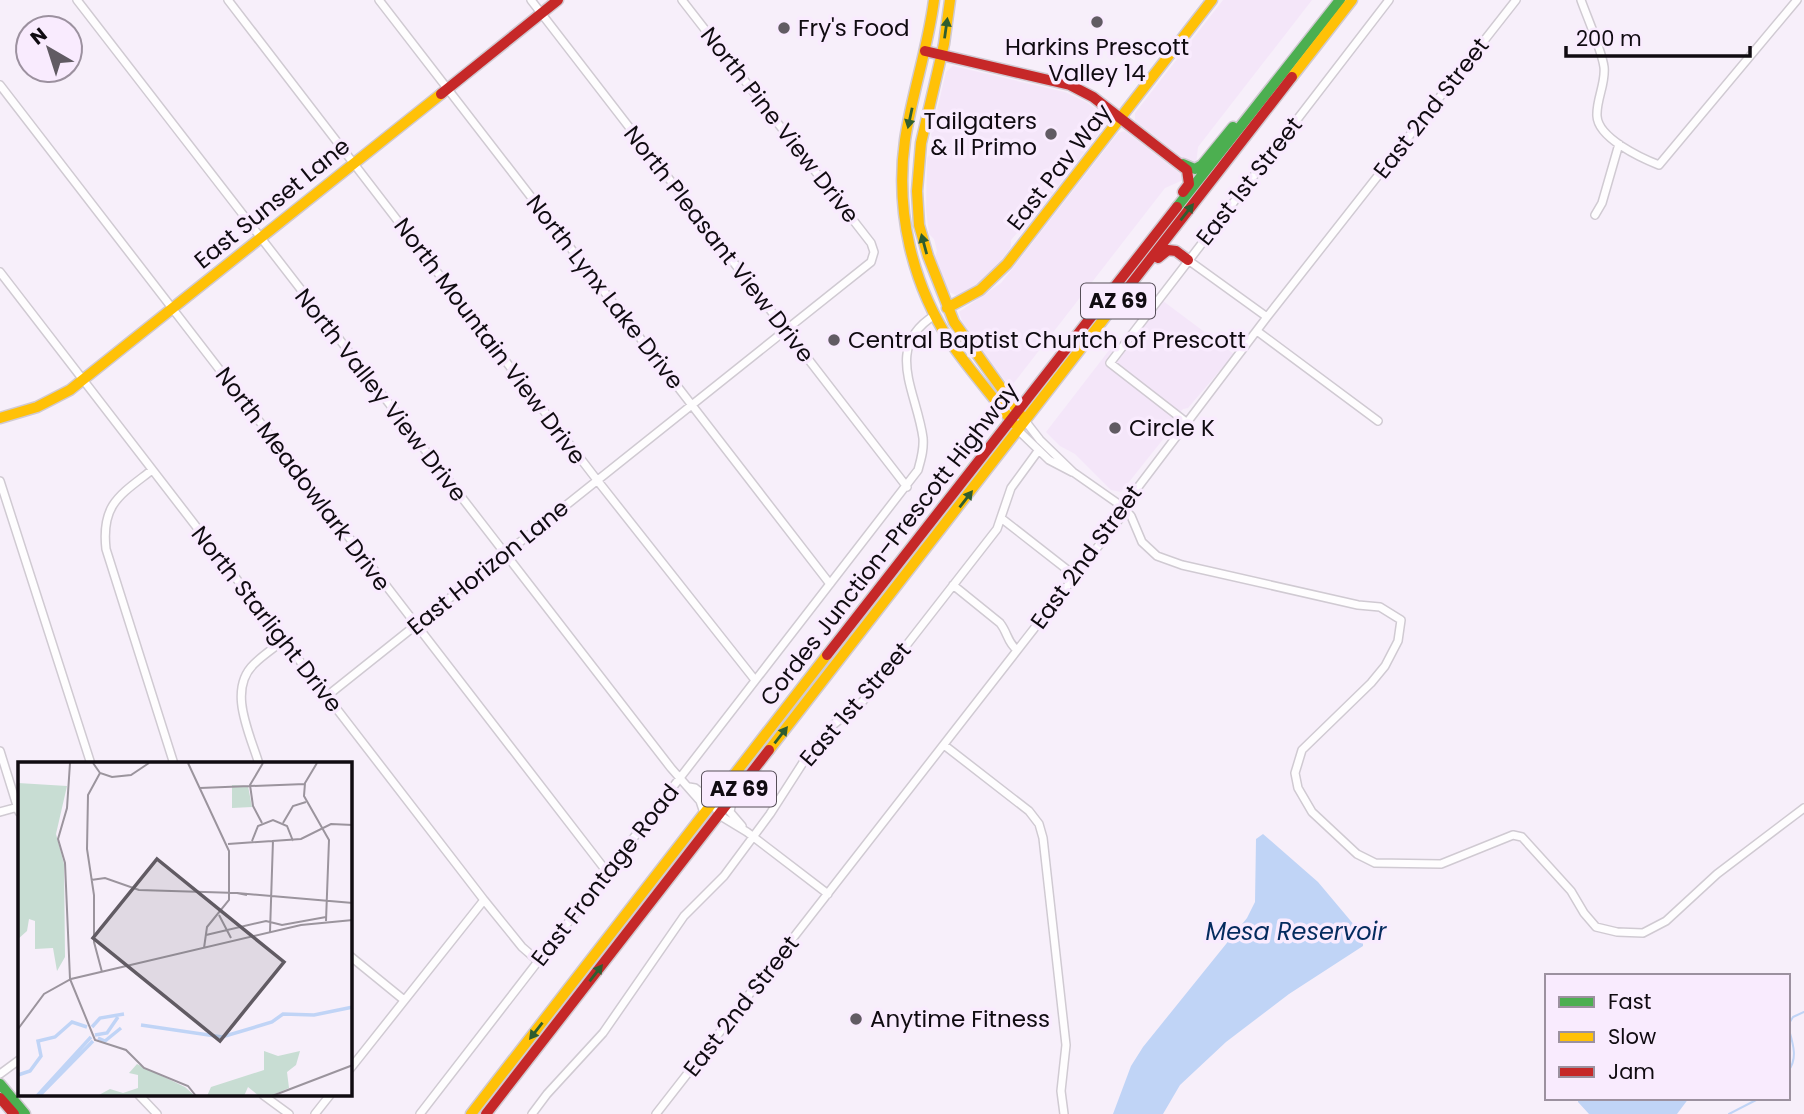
<svg xmlns="http://www.w3.org/2000/svg" width="1804" height="1114" font-family="Poppins,sans-serif">
	<style>
		.built { fill: #f4e6f9 }
		.water { fill: #c0d4f6 }
		.lines { fill: none; stroke-linecap: round; stroke-linejoin: round }
		.stream { stroke: #c0d4f6; stroke-width: 2 }
		.street-casing { stroke: #d0cad2; stroke-width: 10 }
		.fast-casing { stroke: #d0cad2; stroke-width: 13 }
		.slow-casing { stroke: #d0cad2; stroke-width: 13 }
		.jam-casing { stroke: #d0cad2; stroke-width: 13 }
		.street { stroke: #fefdfe; stroke-width: 7 }
		.fast { stroke: #4caf50; stroke-width: 10 }
		.slow { stroke: #ffc107; stroke-width: 10 }
		.jam { stroke: #c62828; stroke-width: 10 }
		.oneway { fill: #2e5d30 }
		.poi-dot { fill: #615b63; stroke: #f9ebfe; stroke-width: 2.5 }
		.labels { text-anchor: middle; stroke-width: 7; stroke-linejoin: round; paint-order: stroke }
		.shield { fill: #f9ebfe; stroke: #564e58; stroke-width: 2 }
		.shield-label { font-size: 21px; font-weight: bold; fill: #100b11 }
		.poi-label { font-size: 23px; fill: #100b11; stroke: #f9ebfe; text-anchor: start }
		.street-label { font-size: 23px; fill: #100b11; stroke: #f9ebfe }
		.water-label { font-size: 24px; font-style: italic; fill: #042b5e; stroke: #f9ebfe }
		.inset-river { fill: none; stroke: #c0d4f6; stroke-width: 3.5 }
		.inset-road { fill: none; stroke: #9b949d; stroke-width: 2 }
		.view { fill: #615b63; fill-opacity: 0.15; stroke: #615b63; stroke-width: 3.5 }
		.inset-edge { fill: none; stroke: #100b11; stroke-width: 3.5 }
	</style>
	<rect width="100%" height="100%" fill="#f7effa"/>
	<path class="built" d="M1223,0h89l-114,147 -2,17 -9,-3 -52,-40v-8z
		M953,66l112,26 21,10 20,14 1,7 -82,106 -7,3 -7,8v7l-11,15 -24,23 -18,11 -9,-4 -14,-35 2,-6 -3,-12 -5,-5 -3,-24 1,-52 3,-4 3,-14 -2,-5 15,-63z
		M1125,131l57,44 1,5 -18,8 -152,196 -4,2 -36,-47 -11,-18 -3,-9 42,-29 117,-150z
		M1163,301l71,53 -46,54 -5,1 -11,13v6l-51,64 -10,-2 -36,-36 -15,-8 -14,-14 64,-83 10,8z"/>
	<path class="water" d="M1263,834l55,48 37,44 8,15v5l-74,48 -63,48 -46,43 -17,29h-50l18,-48 12,-19 104,-129 8,-16 1,-63z
		M1578,1098h111l-12,16h-88l-11,-12z"/>
	<g class="lines">
		<path class="stream" d="M1788,1025l5,-8 11,-5
			M1788,1026c4,15 11,32 0,45
			M1729,1114l31,-16"/>
		<defs>
			<path id="street" d="M77,0l594,768 29,33 4,12
				M228,0l369,480 158,200
				M379,0l451,584
				M531,0l376,487
				M1581,0c6,17 21,51 23,67 2,16 -8,33 -7,49 1,22 44,42 62,49l138,-165
				M0,85l607,787
				M1595,215l7,-12 17,-59
				M1188,260l79,57
				M0,272l484,628 38,47 16,14
				M1257,331l121,90
				M1026,422l14,18 33,32 50,35 8,9 11,26 15,14 25,9 176,40 22,2 21,13 -3,21 -13,25 -14,17 -69,67 -7,23 3,15 14,24 45,42 18,9 66,1 72,-29 9,2 49,54 13,22 12,14 21,5 26,1 23,-12 51,-47 87,-66
				M1186,422l-76,-59 279,-363
				M1019,431l30,29 23,12
				M152,470c-32,25 -51,34 -46,79l68,215
				M0,481l91,283
				M1001,518l73,57
				M953,585l47,38c8,10 7,19 17,27
				M327,696l544,-434 3,-10 -3,-9 -189,-243
				M944,745l85,66 10,13 4,14 23,207 -5,46 3,23
				M0,751l19,61
				M259,764c-9,-30 -32,-74 -5,-100 9,-9 20,-16 30,-24
				M689,787l6,1 18,14 6,13 28,17 81,62
				M732,801l-2,11 12,14
				M0,812l18,-5
				M350,956l54,44
				M350,1069l134,-169
				M0,1074l19,-14
				M139,1095l18,19
				M263,1095l26,19
				M315,1114l15,-19
				M420,1114l498,-644c3,-11 6,-20 5,-32 -6,-46 -40,-91 12,-123
				M532,1114l15,-20 56,-61 81,-117 40,-40 46,-62 34,-53 29,-36 30,-24 134,-172 14,-41 27,-37
				M656,1114l465,-597 2,-10 144,-190 249,-317"/>
			<path id="fast" d="M1183,164l12,5 7,-4 31,-38
				M1177,207l163,-207
				M0,1084l25,30"/>
			<path id="slow" d="M934,0c-6,48 -22,93 -29,140 -10,71 7,144 46,203 19,28 42,53 62,80
				M950,0l-6,44 -23,99 -4,48 2,34 9,31 26,66 66,92
				M1292,77l60,-77
				M947,308l33,-18 27,-26 205,-264
				M0,418l37,-11 33,-17 371,-296
				M769,750l341,-439
				M471,1114l356,-459"/>
			<path id="jam" d="M925,51l145,34 23,12 94,73 2,14 -6,8
				M441,94l117,-94
				M1158,258l10,-8 8,1 12,9
				M1110,311l182,-234
				M827,655l350,-448
				M0,1098l14,16
				M486,1114l283,-364"/>
		</defs>
		<use href="#street" class="street-casing"/>
		<use href="#fast" class="fast-casing"/>
		<use href="#slow" class="slow-casing"/>
		<use href="#jam" class="jam-casing"/>
		<use href="#street" class="street"/>
		<use href="#fast" class="fast"/>
		<use href="#slow" class="slow"/>
		<use href="#jam" class="jam"/>
	</g>
	<defs><path id="oneway-solid" d="M-6-.8H1V-3.2L6.5 0L1 3.2V.8H-6Z" transform="scale(1.75)"/></defs>
	<g class="oneway">
		<use href="#oneway-solid" transform="translate(946 28) rotate(-82)"/>
		<use href="#oneway-solid" transform="translate(910 118) rotate(102)"/>
		<use href="#oneway-solid" transform="translate(1187 212) rotate(-52)"/>
		<use href="#oneway-solid" transform="translate(924 244) rotate(-105)"/>
		<use href="#oneway-solid" transform="translate(966 499) rotate(-52)"/>
		<use href="#oneway-solid" transform="translate(781 735) rotate(-52)"/>
		<use href="#oneway-solid" transform="translate(596 973) rotate(-52)"/>
		<use href="#oneway-solid" transform="translate(536 1031) rotate(128)"/>
	</g>
	<g class="poi-dot">
		<circle cx="1097" cy="22" r="7"/>
		<circle cx="784" cy="28" r="7"/>
		<circle cx="1051" cy="134" r="7"/>
		<circle cx="834" cy="340" r="7"/>
		<circle cx="1115" cy="428" r="7"/>
		<circle cx="856" cy="1019" r="7"/>
	</g>
	<g class="labels">
		<g class="shield">
			<rect x="1081" y="283.5" width="74" height="35" rx="5"/>
			<rect x="702" y="771.5" width="74" height="35" rx="5"/>
		</g>
		<g class="shield-label">
			<text x="1118" y="308">AZ 69</text>
			<text x="739" y="796">AZ 69</text>
		</g>
		<g class="poi-label">
			<text x="798" y="36">Fry's Food</text>
			<text x="1097" y="55" text-anchor="middle">Harkins Prescott<tspan x="1097" dy="26">Valley 14</tspan></text>
			<text x="1037" y="129" text-anchor="end">Tailgaters<tspan x="1037" dy="26">&amp; Il Primo</tspan></text>
			<text x="848" y="348">Central Baptist Churtch of Prescott</text>
			<text x="1129" y="436">Circle K</text>
			<text x="870" y="1027">Anytime Fitness</text>
		</g>
		<g class="street-label">
			<text transform="translate(1431 108) rotate(-52)" y="8">East 2nd Street</text>
			<text transform="translate(780 125) rotate(52)" y="8">North Pine View Drive</text>
			<text transform="translate(1059 167) rotate(-52)" y="8">East Pav Way</text>
			<text transform="translate(1249 181) rotate(-52)" y="8">East 1st Street</text>
			<text transform="translate(272 203) rotate(-39)" y="8">East Sunset Lane</text>
			<text transform="translate(719 244) rotate(52)" y="8">North Pleasant View Drive</text>
			<text transform="translate(605 292) rotate(52)" y="8">North Lynx Lake Drive</text>
			<text transform="translate(490 341) rotate(53)" y="8">North Mountain View Drive</text>
			<text transform="translate(381 395) rotate(52)" y="8">North Valley View Drive</text>
			<text transform="translate(303 479) rotate(53)" y="8">North Meadowlark Drive</text>
			<text transform="translate(889 544) rotate(-52)" y="8">Cordes Junction–Prescott Highway</text>
			<text transform="translate(1086 557) rotate(-54)" y="8">East 2nd Street</text>
			<text transform="translate(488 567) rotate(-39)" y="8">East Horizon Lane</text>
			<text transform="translate(267 619) rotate(52)" y="8">North Starlight Drive</text>
			<text transform="translate(855 704) rotate(-49)" y="8">East 1st Street</text>
			<text transform="translate(605 875) rotate(-52)" y="8">East Frontage Road</text>
			<text transform="translate(741 1006) rotate(-52)" y="8">East 2nd Street</text>
		</g>
		<g class="water-label">
			<text x="1296" y="940">Mesa Reservoir</text>
		</g>
	</g>
	<g transform="translate(18 762)">
		<rect width="334" height="334" fill="#f7effa"/>
		<path d="M0,21l49,3 -11,48 8,30 1,93 -8,14 -4,-23 -18,1v-28l-6,-2 -2,12 -9,8zM214,23l16,1 4,21 -20,1zM246,289l14,5 22,-5 -4,14 -9,7 2,16 -19,8h-11l-11,-9 -4,9h-37l4,-9 53,-17zM119,302l48,23 10,9h-98l13,-7 13,4 15,-5v-13l-9,-2z" fill="#c8ddd3"/>
		<path class="inset-river" d="M123,263l81,12 50,-15 11,-8 31,1 39,-8M74,265l8,-9 24,-4M77,273l12,-2 11,-16M80,276l7,3 16,-13M0,313l12,-4 11,-15 -3,-15 17,-4 17,-15 15,5M19,334l54,-59M21,334l54,-55"/>
		<path class="inset-road" d="M52,1l-3,45 -9,31 7,24 5,116M75,1l7,10 12,4 19,-2 18,-12M170,1l41,88v49l-22,27 -3,21M299,1l-12,20 -1,13 25,44 -3,81M82,11l-12,22 -1,54 7,46v47l8,30M182,26l105,-4M244,61l-9,-17 -3,-21 13,-22M265,61l10,-17 13,-4M234,79l6,-15 15,-6 14,6 6,15M210,82l73,-5 30,-15 22,1M73,118l14,-2 34,12 98,3M229,133l-10,-2 116,10M201,153l12,23M252,170l3,-92M188,173l60,-14 16,4 44,-8M52,217l25,61 31,10 18,18 44,18 8,10M0,267l26,-35 27,-15 230,-54 52,-5M254,334l81,-31"/>
		<path class="view" d="M139,97l127,103 -64,79 -127,-103z"/>
		<rect width="334" height="334" class="inset-edge"/>
	</g>
	<rect x="1545" y="974" width="245" height="126" fill="#f9ebfe" stroke="#9c919f" stroke-width="2"/>
	<rect x="1559" y="997" width="35" height="10" fill="#4caf50" stroke="#9c919f" stroke-width="2"/>
	<text x="1608" y="1009" font-size="21" fill="#100b11">Fast</text>
	<rect x="1559" y="1032" width="35" height="10" fill="#ffc107" stroke="#9c919f" stroke-width="2"/>
	<text x="1608" y="1044" font-size="21" fill="#100b11">Slow</text>
	<rect x="1559" y="1067" width="35" height="10" fill="#c62828" stroke="#9c919f" stroke-width="2"/>
	<text x="1608" y="1079" font-size="21" fill="#100b11">Jam</text>
	<g transform="translate(49 49) rotate(321)"><circle r="33" fill="#f9ebfe" stroke="#9c919f" stroke-width="2"/>
	<path d="M0-5L12 26L0 18L-12 26Z" fill="#615b63"/>
	<text y="-10" font-size="19" font-weight="bold" text-anchor="middle" fill="#100b11">N</text>
	</g>
	<path d="M1566 46v10h184v-10" fill="none" stroke="#100b11" stroke-width="3.5"/>
	<text x="1576" y="46" font-size="21" fill="#100b11" stroke="#f9ebfe" stroke-width="5" paint-order="stroke">200 m</text>
</svg>
